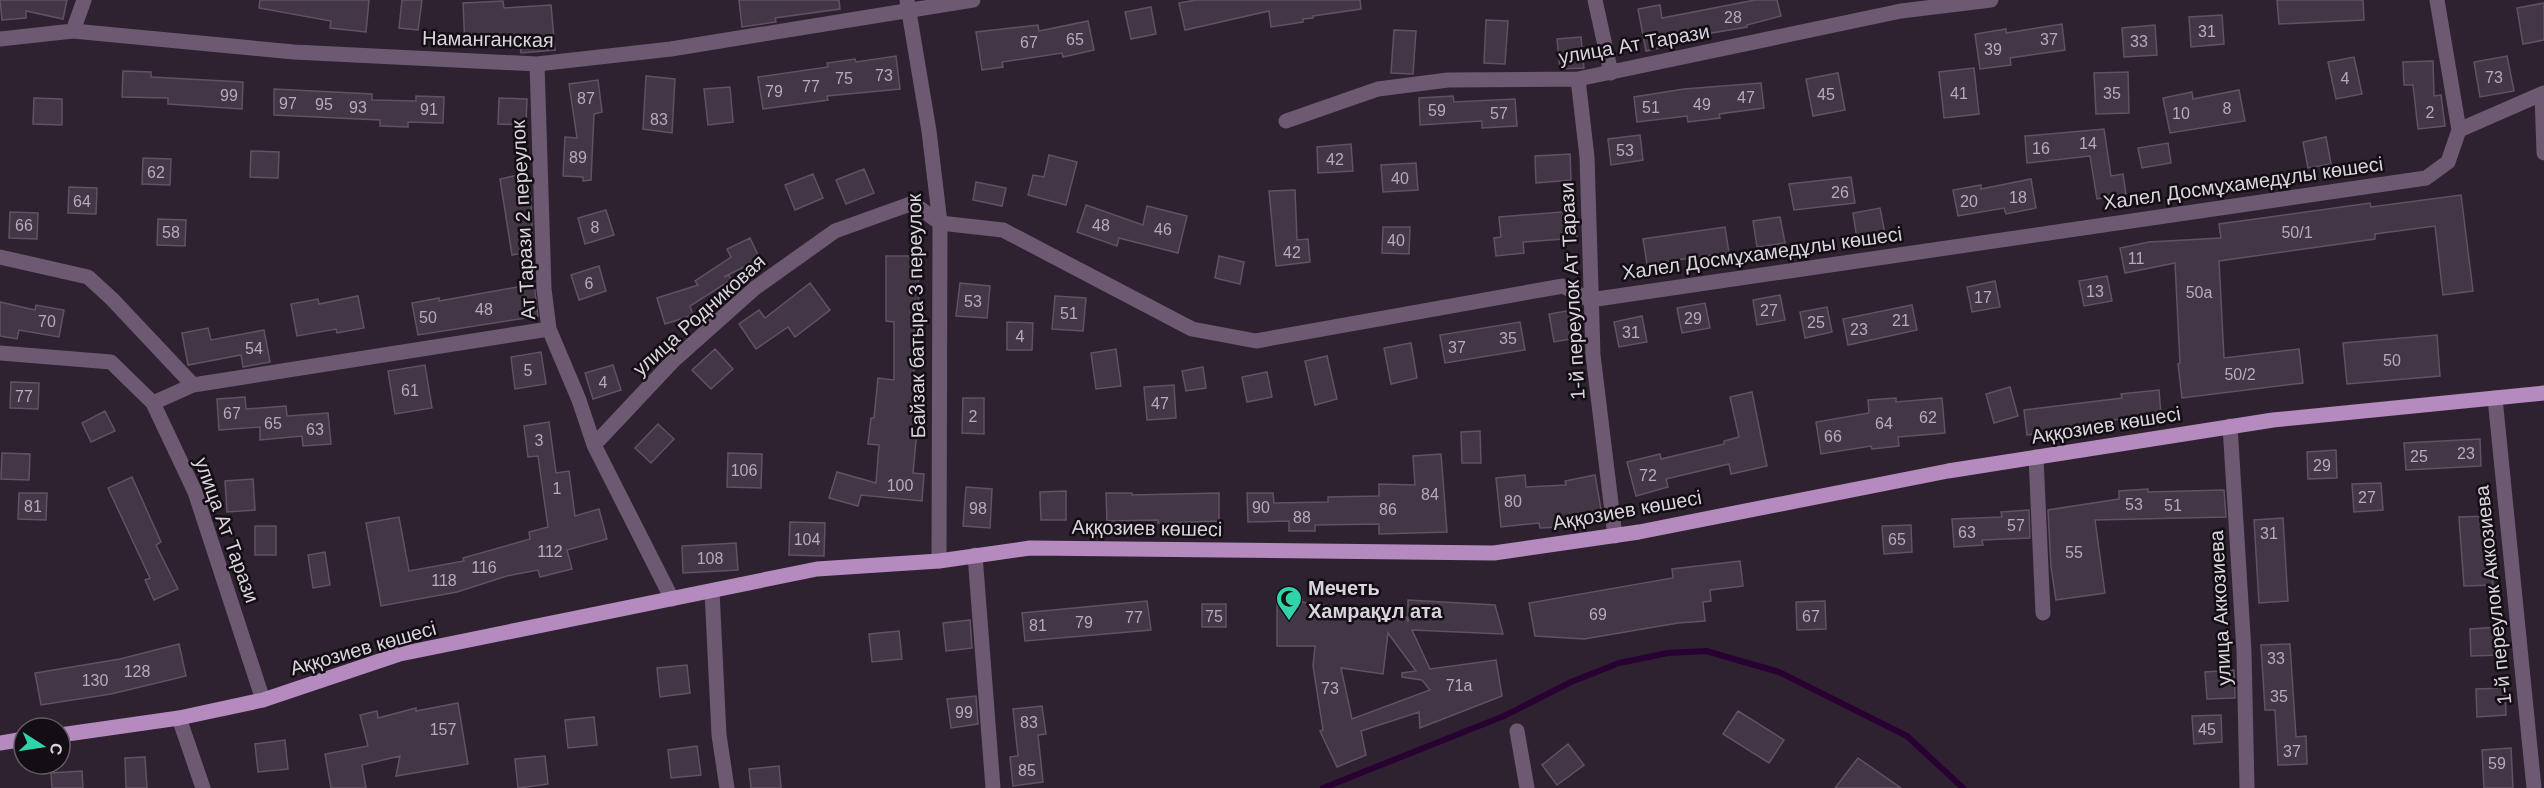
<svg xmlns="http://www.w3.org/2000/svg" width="2544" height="788" font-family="Helvetica,sans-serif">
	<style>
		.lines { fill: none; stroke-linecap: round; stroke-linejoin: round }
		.stream { stroke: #280032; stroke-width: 6 }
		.building { fill: #433646; stroke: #605263; stroke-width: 1.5; fill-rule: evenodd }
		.minor { stroke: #6e5972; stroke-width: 15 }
		.major { stroke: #b58abf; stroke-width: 15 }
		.labels { text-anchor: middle; stroke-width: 5; stroke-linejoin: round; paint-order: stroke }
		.number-label { font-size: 16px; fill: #b5acb7 }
		.street-label { font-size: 20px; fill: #dbd3dd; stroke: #130d14 }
		.poi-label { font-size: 20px; font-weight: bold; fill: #dbd3dd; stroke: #130d14; text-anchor: start }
	</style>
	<rect width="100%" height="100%" fill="#2e2231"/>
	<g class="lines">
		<path class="stream" d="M1323,788l181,-72 67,-34 48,-19 49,-10 38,-2 73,21 128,64 56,52"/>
	</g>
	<path class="building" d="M0,0h67l-4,19 -37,-8v7l-24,2z
		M260,0h109l-3,32 -36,-4 1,-7 -72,-13z
		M402,0h20l-4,30 -19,-2z
		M739,0h100l1,9 -65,9 1,4 -34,5z
		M1196,0h164l1,9 -48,7v2l-10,1v3l-32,5 -2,-16 -84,19 -6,-27z
		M1755,0h22l4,16 -34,9v2l-41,7v4l-60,13 -8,-42 22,-4 2,13z
		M2277,0h86l1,20 -85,4z
		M503,1l1,7 47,-3 4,45 -34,3 -1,-10 -55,3 -2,-43z
		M2544,3v37l-21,4 -6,-36z
		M1151,7l5,27 -25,5 -6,-27z
		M2222,15l2,29 -33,3 -2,-30z
		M1486,20l22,1 -3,43 -21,-1z
		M1088,21l6,29 -31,7 -1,-4 -60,9 1,5 -21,3 -6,-38 62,-7 1,6z
		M2062,24l3,26 -55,8 1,7 -31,4 -5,-35 31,-5v4z
		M2155,25l2,30 -33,2 -2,-29z
		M1394,30l22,1 -3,43 -22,-1z
		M1581,37l3,31 -24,1 -3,-30z
		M896,56l4,33 -73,7 1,4 -65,9 -5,-32 70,-10 -1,-4 28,-4 1,3z
		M2507,56l7,35 -34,6 -6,-35z
		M2354,57l8,37 -26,5 -8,-37z
		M2433,61l1,35 7,-1 4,31 -27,3 -5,-44h-9l-1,-23z
		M1974,68l5,46 -35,4 -5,-46z
		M123,71l28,1v5l92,5 -1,27 -74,-5v-6l-46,-1z
		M2128,72l1,41 -33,1 -2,-41z
		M1838,73l7,37 -32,6 -7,-37z
		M646,76l29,3 -3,54 -29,-4z
		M598,80l4,32 -8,2 -3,66 -8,1v-4l-20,-1 2,-39 12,1 -8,-54z
		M1761,83l3,25 -45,6 1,4 -32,4 -1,-6 -50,6 -3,-25 50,-8z
		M730,87l3,35 -25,3 -4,-36z
		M274,89l98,5v6l44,1v-5l28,1 -1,26 -35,-1v5l-28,-1v-6l-106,-5z
		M2239,90l6,31 -75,12 -7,-35 29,-6 1,7z
		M1453,96l1,6 61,-3 2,27 -35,2v-7l-62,4 -1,-27z
		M34,98l28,1v26l-29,-1z
		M499,98l28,1 -1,26 -28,-1z
		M2104,129l7,47 12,-2 3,20 -29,5 -7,-43 -63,7 -2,-27z
		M1640,135l3,25 -32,5 -3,-26z
		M2326,137l5,27 -23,4 -5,-26z
		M2168,143l3,20 -29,5 -4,-20z
		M1351,144l2,27 -35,2 -1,-26z
		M251,151l28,1 -1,26 -28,-1z
		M1570,154l1,26 -35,3 -1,-27z
		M1049,155l28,7 -11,43 -38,-10 5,-20 11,2z
		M143,158l28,1 -1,26 -28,-1z
		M1416,163l2,27 -35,2 -2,-27z
		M864,169l10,24 -28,11 -10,-24z
		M527,173l4,26 2,52 -21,4 -12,-76z
		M813,174l10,24 -28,12 -10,-25z
		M1851,177l4,26 -61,7 -5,-26z
		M2031,179l5,29 -30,6 -2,-6 -46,8 -5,-26 28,-5v4z
		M976,182l30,6 -4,18 -29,-6z
		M69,187l28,1 -1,26 -28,-1z
		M1295,190l2,50 11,-1 2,23 -34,4 -7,-75z
		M2461,195l12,96 -30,4 -8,-69 -60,8v5l-156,22 5,97 75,-9 4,34 -121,15 -4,-34 2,-1 -5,-100 -50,10 -5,-25 29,-6 72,-4 -2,-14 151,-21 1,4z
		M1086,205l57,20 4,-19 40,10 -9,37 -59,-15 -2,8 -40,-14z
		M1880,208l5,26 -28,5 -4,-26z
		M606,210l8,25 -29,9 -7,-26z
		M1575,211l2,27 -54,4 1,11 -28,3 -2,-18 7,-1 -2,-20z
		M10,212l28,1 -1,26 -28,-1z
		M1780,217l5,26 -28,4 -4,-26z
		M158,219l28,1 -1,26 -28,-1z
		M1383,227h27l-1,27 -27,-1z
		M1725,227l4,26 -82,11 -4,-25z
		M750,238l10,21 -36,18 5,-2 2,5 -41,26 3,9 -28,9 -8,-26 41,-13 -3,-4 36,-24 -4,-8z
		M886,256h32l1,66h-5v60l11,1 -2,26h-4l-6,64 11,1 -2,27 -61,-6 -3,11 -29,-8 8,-26 39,11 3,-38 -11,-1 3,-26h3l4,-40 16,2v-58l-8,-1z
		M1219,256l25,6 -4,22 -25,-6z
		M599,266l7,25 -27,9 -8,-25z
		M2107,276l5,25 -28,5 -5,-25z
		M1995,281l5,26 -28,5 -5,-25z
		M810,283l20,27 -35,27 -7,-10 -32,22 -17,-25 20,-14 6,8z
		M960,283l30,3 -3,32 -31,-2z
		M534,284l4,32 -120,19 -6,-32 27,-5v3z
		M1780,295l5,25 -28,5 -4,-25z
		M358,296l6,32 -27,5 -1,-4 -39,7 -6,-32 27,-5 1,5z
		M1055,296l31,2 -3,33 -31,-2z
		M0,302l35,8 1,-5 28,5 -5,27 -40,-7 -2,9 -17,-3z
		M1705,303l5,25 -28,5 -5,-25z
		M1912,305l5,25 -69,15 -5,-26z
		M1827,307l5,25 -27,6 -5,-26z
		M1578,309l4,28 -28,5 -5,-28z
		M1642,316l5,26 -28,5 -5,-25z
		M1007,322l26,1 -1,27h-25z
		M1520,322l5,28 -80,13 -5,-28z
		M208,328l3,12 53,-10 6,32 -27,5 -2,-12 -53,10 -6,-32z
		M2437,335l3,41 -93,8 -4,-41z
		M1411,343l6,35 -26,6 -7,-36z
		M715,349l18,20 -22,20 -19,-19z
		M1116,349l5,37 -25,3 -5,-36z
		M541,352l5,32 -31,5 -4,-32z
		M1327,356l10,43 -22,6 -10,-44z
		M425,365l7,43 -37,6 -7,-43z
		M613,365l8,25 -28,9 -8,-26z
		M1203,367l3,21 -20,3 -4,-20z
		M1267,372l5,25 -25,5 -5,-25z
		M11,382l28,1 -1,26 -28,-1z
		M1174,385l2,33 -29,2 -3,-33z
		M2010,387l8,29 -24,7 -8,-29z
		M2159,390l2,25 -47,5 1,4 -88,11 -3,-25 98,-12 -1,-4z
		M1752,392l15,74 -36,8 -2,-10 -63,15 2,8 -32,9 -9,-34 33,-8 1,5 63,-15v-3l15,-4 -9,-40z
		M245,397l1,12 40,-3 1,10 41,-3 3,31 -28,2 -1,-10 -42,4v-13l-41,3 -2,-31z
		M963,398h21v36l-22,-1z
		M1896,398v4l46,-4 3,35 -47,4 1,9 -27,3 -1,-3 -50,8 -5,-32 53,-9 -1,-13z
		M105,411l10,20 -24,11 -9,-19z
		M549,422l7,51 13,-2 6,45 24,-7 8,30 -40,11 5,19 -32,8 -2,-7 -31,6 -50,16 -76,14 -15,-83 33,-6 10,54 55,-10 -1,-3 67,-19 -1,-7 19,-5 -10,-71 -10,1 -4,-31z
		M658,424l16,15 -23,24 -16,-15z
		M1480,431l1,32h-19l-1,-31z
		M2480,439l1,27 -75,4 -2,-27z
		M2336,450l1,28 -29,1 -1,-27z
		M2,453l28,1 -1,26 -28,-1z
		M728,453l34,1 -1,34 -34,-1z
		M1441,454l6,78 -68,2v-10l-64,1v6h-26v-10l-41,1 -1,-29h26l1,10 54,-1v-5l51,-1v-12l36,1 -2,-29z
		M1525,475l1,12 40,-2 -1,-4 30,-6 8,46 -25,5 -38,2 -1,-5 -38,4 -5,-49z
		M132,477l29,65 -5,3 22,44 -24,11 -9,-20 5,-2 -42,-90z
		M253,479l2,31 -28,2 -2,-31z
		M2381,483l2,27 -29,2 -2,-28z
		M966,487l26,2 -2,39 -27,-2z
		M2148,489v3l76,-2 2,27 -131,3 10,73 -49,7 -5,-33 -3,-57 71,-11v-8z
		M1066,491v29h-25l-1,-28z
		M19,493h28l-1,27 -28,-1z
		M1106,493h26v2l87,-2v28l-61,2v-3l-51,1z
		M2029,510l1,28 -48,2 1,5 -29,2 -2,-28 50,-2 -1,-5z
		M2488,516l5,69 -29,1 -5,-69z
		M2283,518l5,83 -29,2 -5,-83z
		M790,522l35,1 -1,33 -35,-1z
		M1911,525l1,27 -28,2 -2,-28z
		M255,526h21v29h-21z
		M736,543l2,27 -55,3 -1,-27z
		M325,552l5,33 -17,3 -5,-33z
		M1740,561l3,25 -33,4 1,11 -8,1 2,19 -27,2 -94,16 -49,-3 -6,-33 144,-25 -1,-9z
		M1277,598l25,1v3l104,15 2,5v-22l87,5 8,29 -91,-4 18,39 66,-9 6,36 -82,32 -1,-16 -58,19 5,24 -29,12 -17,-36 3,-1 -10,-64 2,-20h-38zM1388,633l28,38 -14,2v4l20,3 8,10 -78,29 -11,-51 42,6z
		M1147,601l4,29 -126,11 -3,-28z
		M1825,601l1,28 -29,1 -1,-28z
		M1202,604h24v23h-24z
		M970,620l2,28 -26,3 -3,-28z
		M2499,627l1,28 -29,1 -1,-27z
		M899,631l3,28 -30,3 -3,-28z
		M179,644l7,32 -75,18 -70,11 -6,-32 85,-14z
		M2290,644l6,93 10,-1 1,28 -29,1 -3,-55h-10l-4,-65z
		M687,665l3,28 -30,4 -3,-29z
		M2234,670l1,28 -28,1 -2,-27z
		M2505,688l1,27 -29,2 -1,-28z
		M976,696l2,28 -27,4 -4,-29z
		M458,703l10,61 -72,12 4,-20 -38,9 4,23h-35l-6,-34 43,-8 -8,-31 17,-4 1,7 38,-10v3z
		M1042,706l4,28 -8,1 5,47 -30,4 -3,-29 8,-1 -5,-47z
		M1738,711l46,29 -15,23 -46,-29z
		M2221,715l1,27 -28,2 -2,-28z
		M594,717l3,28 -29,3 -3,-28z
		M285,740l3,29 -30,3 -3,-28z
		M1568,744l16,21 -27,20 -15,-20z
		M697,746l4,29 -30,3 -3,-28z
		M2511,748l2,40h-29l-2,-38z
		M545,756l3,28 -30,4 -3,-29z
		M145,757l2,31h-21l-1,-30z
		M1858,758l43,30h-66z
		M779,766l2,22h-30l-2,-19z
		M82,771l1,17h-31l-1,-15z"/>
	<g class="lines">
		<path class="minor" d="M907,0l22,131 11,92 -1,338
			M1595,0l16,73
			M73,31l11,-31
			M0,39l73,-8 221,21 243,12 134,-15 302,-49
			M537,64l7,225 5,40 30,71 15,45 78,154
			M1578,79l9,78 6,198 22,181
			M2542,94l2,59
			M1286,121l92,-32 70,-9 130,-1 323,-68 90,-11
			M2459,130l85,-37
			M0,257l88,20 24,22 81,86
			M0,353l111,9 42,41 42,89 68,208
			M2495,398l39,390
			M153,403l40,-18 356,-56
			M2230,426l14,225 3,137
			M594,445l78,-83 83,-74 80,-57 78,-28 27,20 63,7 189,99 64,12 307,-55 27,14 836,-122 22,-16 11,-32 -22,-130
			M2036,457l7,156
			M975,555l18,233
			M712,591l7,144 8,53
			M179,718l24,70
			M1517,731l10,57"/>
		<path class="major" d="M60,735l119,-17 84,-18 137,-46 417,-85 122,-8 91,-13 464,5 145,-21 309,-61 325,-51 271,-27
			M0,743l24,-4"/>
	</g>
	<defs>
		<symbol id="mosque-pin" viewBox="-11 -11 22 30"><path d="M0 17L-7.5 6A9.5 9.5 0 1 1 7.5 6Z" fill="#31d4a9" stroke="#130d14"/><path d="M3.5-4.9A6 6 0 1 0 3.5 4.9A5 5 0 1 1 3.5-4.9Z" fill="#111"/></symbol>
	</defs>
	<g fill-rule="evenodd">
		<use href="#mosque-pin" x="1274" y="584" width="30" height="40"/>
	</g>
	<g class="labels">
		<g class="number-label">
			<text x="1733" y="23">28</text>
			<text x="2207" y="37">31</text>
			<text x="1075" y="45">65</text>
			<text x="2049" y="45">37</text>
			<text x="2139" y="47">33</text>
			<text x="1029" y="48">67</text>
			<text x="1993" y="55">39</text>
			<text x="884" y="81">73</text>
			<text x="2494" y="83">73</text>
			<text x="844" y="84">75</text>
			<text x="2345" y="84">4</text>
			<text x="811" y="92">77</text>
			<text x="774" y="97">79</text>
			<text x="1959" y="99">41</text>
			<text x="2112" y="99">35</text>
			<text x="1826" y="100">45</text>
			<text x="229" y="101">99</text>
			<text x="1746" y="103">47</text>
			<text x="586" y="104">87</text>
			<text x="288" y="109">97</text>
			<text x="324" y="110">95</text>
			<text x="1702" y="110">49</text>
			<text x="358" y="113">93</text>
			<text x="1651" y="113">51</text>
			<text x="2227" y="114">8</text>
			<text x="429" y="115">91</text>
			<text x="1437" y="116">59</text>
			<text x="2430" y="118">2</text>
			<text x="1499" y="119">57</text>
			<text x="2181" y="119">10</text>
			<text x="659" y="125">83</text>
			<text x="2088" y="149">14</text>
			<text x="2041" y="154">16</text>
			<text x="1625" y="156">53</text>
			<text x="578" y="163">89</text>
			<text x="1335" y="165">42</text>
			<text x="156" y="178">62</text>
			<text x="1400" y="184">40</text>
			<text x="1840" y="198">26</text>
			<text x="2018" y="203">18</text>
			<text x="82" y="207">64</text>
			<text x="1969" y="207">20</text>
			<text x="24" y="231">66</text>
			<text x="1101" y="231">48</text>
			<text x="595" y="233">8</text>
			<text x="1163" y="235">46</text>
			<text x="171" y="238">58</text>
			<text x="2297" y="238">50/1</text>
			<text x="1396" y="246">40</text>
			<text x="1292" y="258">42</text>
			<text x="2136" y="264">11</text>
			<text x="589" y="289">6</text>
			<text x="2095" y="297">13</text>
			<text x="2199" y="298">50а</text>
			<text x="1983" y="303">17</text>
			<text x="973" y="307">53</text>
			<text x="484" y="315">48</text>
			<text x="1769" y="316">27</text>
			<text x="1069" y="319">51</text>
			<text x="428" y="323">50</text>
			<text x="1693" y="324">29</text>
			<text x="1901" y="326">21</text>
			<text x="47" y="327">70</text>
			<text x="1816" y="328">25</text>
			<text x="1859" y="335">23</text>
			<text x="1631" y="338">31</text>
			<text x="1020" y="342">4</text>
			<text x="1508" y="344">35</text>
			<text x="1457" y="353">37</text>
			<text x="254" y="354">54</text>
			<text x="2392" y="366">50</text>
			<text x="528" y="376">5</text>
			<text x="2240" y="380">50/2</text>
			<text x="603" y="388">4</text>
			<text x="410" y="396">61</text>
			<text x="24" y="402">77</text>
			<text x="1160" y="409">47</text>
			<text x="232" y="419">67</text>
			<text x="973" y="422">2</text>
			<text x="1928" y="423">62</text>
			<text x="273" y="429">65</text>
			<text x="1884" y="429">64</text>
			<text x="315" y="435">63</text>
			<text x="1833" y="442">66</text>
			<text x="539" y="446">3</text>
			<text x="2466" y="459">23</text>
			<text x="2419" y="462">25</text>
			<text x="2322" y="471">29</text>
			<text x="744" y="476">106</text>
			<text x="1648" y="481">72</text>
			<text x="900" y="491">100</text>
			<text x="557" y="494">1</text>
			<text x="1430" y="500">84</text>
			<text x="2367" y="503">27</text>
			<text x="1513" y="507">80</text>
			<text x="2134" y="510">53</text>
			<text x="2173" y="511">51</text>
			<text x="33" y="512">81</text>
			<text x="1261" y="513">90</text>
			<text x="978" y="514">98</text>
			<text x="1388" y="515">86</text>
			<text x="1302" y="523">88</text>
			<text x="2016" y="531">57</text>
			<text x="1967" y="538">63</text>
			<text x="2269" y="539">31</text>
			<text x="807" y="545">104</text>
			<text x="1897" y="545">65</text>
			<text x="550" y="557">112</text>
			<text x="2074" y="558">55</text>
			<text x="710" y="564">108</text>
			<text x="484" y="573">116</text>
			<text x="444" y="586">118</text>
			<text x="1598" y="620">69</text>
			<text x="1214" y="622">75</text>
			<text x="1811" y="622">67</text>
			<text x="1134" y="623">77</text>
			<text x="1084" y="628">79</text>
			<text x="1038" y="631">81</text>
			<text x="2276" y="664">33</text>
			<text x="137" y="677">128</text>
			<text x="95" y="686">130</text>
			<text x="1459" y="691">71а</text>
			<text x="1330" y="694">73</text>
			<text x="2279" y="702">35</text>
			<text x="964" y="718">99</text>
			<text x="1029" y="728">83</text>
			<text x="443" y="735">157</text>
			<text x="2207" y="735">45</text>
			<text x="2292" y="757">37</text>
			<text x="2497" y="769">59</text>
			<text x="1027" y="776">85</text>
		</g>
		<g class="street-label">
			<text transform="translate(488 39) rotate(1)" y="7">Наманганская</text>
			<text transform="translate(1634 44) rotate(-10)" y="7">улица Ат Тарази</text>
			<text transform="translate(2243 183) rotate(-8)" y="7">Халел Досмұхамедұлы көшесі</text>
			<text transform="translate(523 220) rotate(-93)" y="7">Ат Тарази 2 переулок</text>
			<text transform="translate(1762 253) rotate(-8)" y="7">Халел Досмұхамедұлы көшесі</text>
			<text transform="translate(1572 291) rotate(-93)" y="7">1-й переулок Ат Тарази</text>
			<text transform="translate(699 315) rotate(-42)" y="7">улица Родниковая</text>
			<text transform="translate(916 316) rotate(-91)" y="7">Байзак батыра 3 переулок</text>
			<text transform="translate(2106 425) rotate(-9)" y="7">Аққозиев көшесі</text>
			<text transform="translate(1627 510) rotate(-10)" y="7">Аққозиев көшесі</text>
			<text transform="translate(1147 528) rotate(1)" y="7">Аққозиев көшесі</text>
			<text transform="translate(227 530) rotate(70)" y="7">улица Ат Тарази</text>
			<text transform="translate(2493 595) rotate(-96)" y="7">1-й переулок Аккозиева</text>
			<text transform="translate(2220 608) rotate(-93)" y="7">улица Аккозиева</text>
			<text transform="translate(363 648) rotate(-16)" y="7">Аққозиев көшесі</text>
		</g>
		<g class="poi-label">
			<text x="1308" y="595">Мечеть<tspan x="1308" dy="23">Хамрақұл ата</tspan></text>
		</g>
	</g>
	<g transform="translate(42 746) rotate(102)"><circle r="28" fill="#130d14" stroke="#635c64" stroke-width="1.5"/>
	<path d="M0-4.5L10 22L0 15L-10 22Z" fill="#31d4a9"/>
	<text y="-9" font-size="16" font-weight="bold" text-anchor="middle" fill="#dbd3dd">С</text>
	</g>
</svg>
